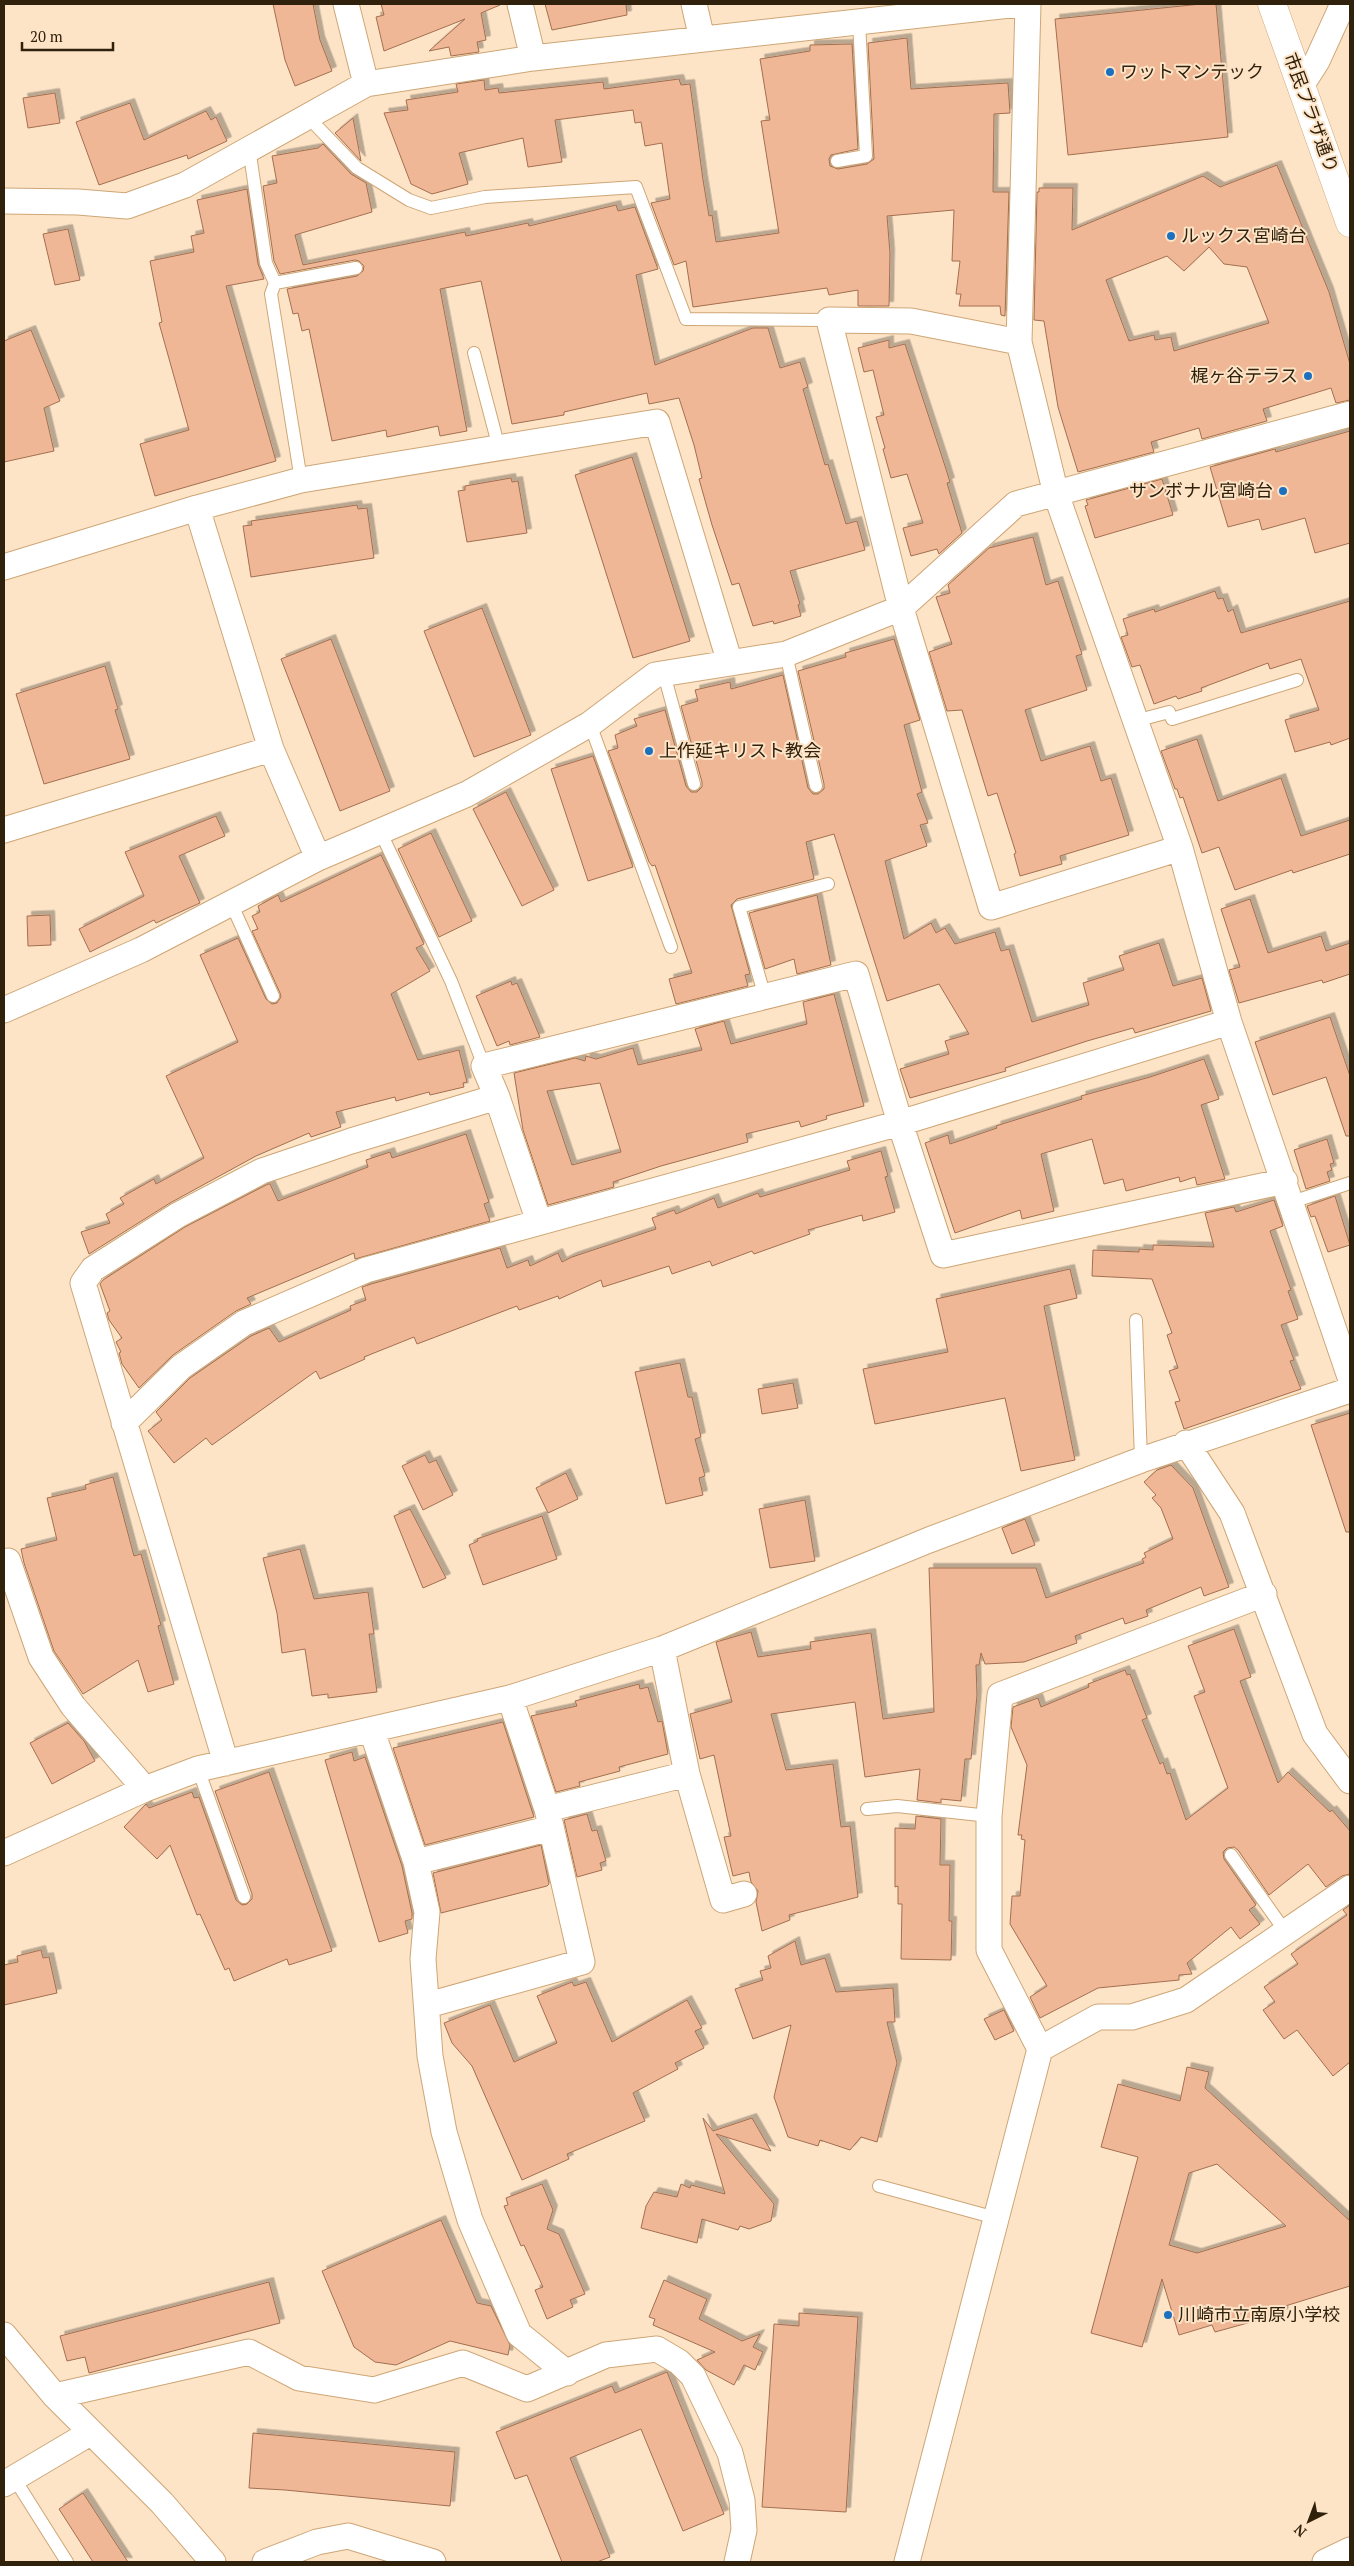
<svg xmlns="http://www.w3.org/2000/svg" width="1354" height="2566" font-family="'PT Serif','Noto Sans JP',serif">
	<style>
		.building { fill: #efb796; stroke: #a36f50; fill-rule: evenodd; filter: url(#shadow) }
		.lines { fill: none; stroke-linecap: round; stroke-linejoin: round }
		.service-casing { stroke: #cea676; stroke-width: 14 }
		.minor-casing { stroke: #cea676; stroke-width: 27 }
		.tertiary-casing { stroke: #cea676; stroke-width: 29 }
		.service { stroke: #fff; stroke-width: 12 }
		.minor { stroke: #fff; stroke-width: 25 }
		.tertiary { stroke: #fff; stroke-width: 28 }
		.poi-dot { fill: #1c71bf; stroke: #fde4c7; stroke-width: 2 }
		.labels { text-anchor: middle; stroke-width: 4; stroke-linejoin: round; paint-order: stroke }
		.poi-label { font-size: 18px; fill: #30210d; stroke: #fde4c7; text-anchor: start }
		.street-label { font-size: 18px; fill: #30210d; stroke: #fde4c7 }
	</style>
	<defs>
		<filter id="shadow"><feDropShadow dx="4.5" dy="-4.5" stdDeviation="0" flood-color="#0004"/></filter>
	</defs>
	<rect width="100%" height="100%" fill="#fde4c7"/>
	<path class="building" d="M273,4h40l7,36 12,31 -37,15 -10,-26z
		M381,4h119v1l-19,8 5,27 -9,2 2,10 -28,4 -2,-9 -20,4 36,-32 -81,32 -8,-34 8,-2z
		M545,4h81l1,11 -75,15z
		M1201,4h15l12,133 -160,18 -13,-136z
		M907,38l4,51 97,-6 2,30 -16,1 -1,78h16l-4,124 -4,-1 -1,-9h-41l2,-12h-5l4,-33h-8l2,-51 -67,6 3,37 -1,53h-31v-16l-29,5 -2,-7 -134,19 -7,-46 -12,4 -23,-62 19,-4 -8,-56 -17,3 -4,-24 -6,1 -2,-13 -78,10 7,42 -34,5 -5,-29 -64,15 9,31 -36,10 -21,-10 -27,-71 24,-3 -2,-10 52,-8 -2,-8 28,-4 1,10 13,-2 1,5 104,-11 1,7 75,-10 2,6 9,-1 13,96 6,36 3,-1 4,27 63,-9 -18,-112 9,-1 -10,-61 50,-8v-6l42,-1 6,105 -27,6 -2,4 1,7 8,3 29,-5 7,-5 -6,-116z
		M55,93l5,30 -32,5 -5,-30z
		M130,103l14,37 62,-29 5,9 5,-3 11,24 -39,18 -1,-4 -88,30 -23,-63z
		M353,118l8,43 -26,-28z
		M323,144l28,30 15,9 6,29 -77,23 8,30 162,-33 1,4 62,-13 1,3 87,-21 2,6 17,-4 23,62 -22,6 19,90 98,-37h15l12,40 20,-6 8,25 -5,2 22,76 3,-1 18,60 11,-3 8,29 -75,21 10,33 -2,1 3,11 -27,8 -1,-3 -20,5 -14,-43 -7,2 -20,-60 -13,-46 3,-1 -8,-33 -15,-47 -30,6 -2,-11 -83,19v3l-52,9 -31,-143 -41,8 27,142 -27,5 -2,-10 -51,11 -1,-7 -54,11 -23,-112 -7,2 -4,-18 -5,1 -6,-25 70,-13 6,-5 1,-5 -5,-5 -4,-1 -75,14 -6,-13 -11,-75 14,-3 -5,-27 46,-8z
		M1277,165l52,127 21,72v36l-14,3 -5,-15 -68,21 4,12 -65,18 -3,-11 -48,14 3,10 -76,20 -20,-65 -14,-86 -10,-1 3,-128h2v-4h34l-1,42 131,-54 17,11zM1209,247l15,17 23,3 22,56 -95,28 -3,-14 -16,3 -1,-5 -25,6 -23,-61 61,-24 17,15z
		M247,189l11,75 6,15 -38,7 50,175 -121,35 -15,-52 49,-14 -30,-107 3,-1 -12,-61 44,-9 -3,-16 13,-3 -7,-33z
		M68,229l12,51 -25,5 -12,-51z
		M31,330l29,71 -16,7 10,43 -50,11v-121z
		M889,340v8l16,-4 40,122 5,16 -3,1 15,50 -23,21 -2,-5 -26,7 -8,-28 20,-5 -16,-49 -16,4 -8,-29 2,-1 -9,-31 8,-2 -11,-45 -9,2 -6,-24z
		M1350,431v112l-35,10 -10,-35 -43,12 -3,-11 -31,8 -18,-60 65,-18 1,3z
		M632,457l58,184 -57,17 -58,-183z
		M511,478l1,4 6,-1 9,52 -60,9 -9,-51 7,-1v-4z
		M1162,479l11,36 -78,23 -10,-32 3,-1 -2,-5z
		M357,505l1,4 9,-1 7,50 -123,19 -8,-51 9,-1 -1,-4z
		M1033,537l13,48 12,-4 24,73 -6,2 11,34 -62,20 16,51 49,-15 11,35 10,-3 18,57 -69,21 2,8 -42,12 -6,-22 2,-1 -19,-60 -9,3 -26,-86 -15,1 -18,-59 23,-8 -16,-47 14,-4 -2,-8 41,-37z
		M1215,591l3,8 5,-1 5,14 5,-3 8,24 109,-32v137l-19,7 -1,-3 -35,10 -10,-32 34,-10 -18,-51 -31,10 -2,-6 -67,25 1,3 -24,8 -2,-3 -22,8 -14,-39 -8,2 -11,-30 7,-2 -5,-16 31,-10 1,3z
		M482,608l49,127 -57,22 -50,-126z
		M331,639l59,152 -50,20 -59,-152z
		M894,639l26,81 -16,5 18,67 -5,2 11,29 -8,2 7,21 -42,15 19,78 27,-16 5,10 9,-5 10,16 40,-12 6,19 8,-2 23,73 57,-17 -6,-22 41,-13 -5,-14 40,-13 14,43 29,-8 9,33 -76,22 -2,-5 -46,13 -82,27 1,3 -96,27 -10,-29 49,-15 -4,-13 24,-7 -30,-50 -52,17 -53,-167 -28,8 8,37 -77,20 -6,6 19,69 -5,1 3,11 -72,18 -7,-25 23,-6 -37,-108 -3,1 -3,-4 -41,-111 10,-3 -3,-13 22,-9 -3,-7 31,-9 21,76 5,6h6l5,-5v-5l-21,-76 17,-5 -3,-11 35,-8 1,7 52,-14 25,113 5,6h5l6,-5v-5l-26,-113 48,-14 -1,-4z
		M105,666l13,43 -3,1 15,49 -86,25 -28,-90z
		M1197,739l21,62 63,-23 20,58 49,-16v34l-57,19 -1,-3 -57,20 -16,-43 -17,6 -19,-56 -3,1 -3,-9h-2l-14,-38z
		M593,756l40,111 -45,14 -37,-112z
		M506,792l48,98 -32,16 -49,-97z
		M216,816l9,20 -46,20 21,47 -44,20 -2,-3 -64,32 -11,-23 65,-33 -19,-44z
		M431,833l41,88 -33,16 -41,-88z
		M381,855l43,89 -8,4 14,23 -39,23 27,66 41,-10 8,32 -4,1 1,4 -34,8 -1,-3 -33,9 -1,-4 -59,15 5,15 -30,10 -2,-4 -53,23 -86,47 -81,51 -8,-22 29,-9 -4,-9 18,-10 -4,-6 34,-19 2,5 48,-26 -38,-82 72,-34 -38,-87 38,-17 28,61 6,5 5,-1 4,-6 -1,-4 -28,-62 6,-2 -6,-13 8,-4 -2,-6 20,-11 3,7z
		M817,895l14,70 -34,9 -3,-15 -29,10 -16,-56z
		M1250,899l18,54 53,-17 5,15 24,-8v31l-27,9 -1,-3 -83,23 -10,-33 11,-3 -19,-58z
		M50,915l1,30 -23,1 -1,-30z
		M511,981l1,4 5,-2 23,54 -30,8 -1,-4 -12,5 -21,-50z
		M834,994l30,112 -38,10 1,3 -26,8 -2,-6 -53,13 2,8 -87,24 -48,16 1,5 -66,18 -25,-75 -9,-57 61,-15 10,3 1,-5 10,3 37,-11 5,17 64,-15 -7,-21 29,-8 7,23 76,-20 -4,-22zM600,1083l21,69 -49,13 -25,-74z
		M1330,1017l20,59v60h-4l-20,-59 -53,18 -18,-53z
		M1204,1059l15,40 -18,6 24,74 -28,6 -2,-8 -15,5 -1,-5 -53,14 -3,-12 -19,5 -12,-45 -51,15 13,57 -32,8 -2,-9 -65,23 -30,-90 23,-8 2,9 47,-16 -1,-2 86,-27 -1,-3 69,-19z
		M466,1134l23,68 -5,2 6,17 -135,38 -1,-6 -107,45 4,6 -15,7 -63,44 -34,33 -17,-24 -3,-11 2,-1 -5,-10 6,-4 -13,-18 -2,-7 3,-2 -10,-27 3,-4 82,-53 83,-43h2l8,17 90,-34 -2,-7 24,-8 2,6z
		M1327,1139l7,24 -4,1 2,6 -5,2 3,9 -24,8 -12,-39z
		M881,1151l7,25 -3,1 10,35 -32,9 -1,-6 -54,15 2,4 -56,20 -2,-3 -40,15 -2,-5 -38,13 -3,-8 -66,21 -2,-7 -42,19 -1,-3 -39,14 -2,-4 -100,38 -3,-7 -50,20 1,2 -45,20 -4,-8 -104,74 -6,-7 -32,25 -26,-32 14,-11 -6,-8 34,-34 61,-42 18,-8 10,14 72,-32 -1,-4 16,-6 -4,-13 9,-3 129,-36 7,20 21,-8 2,6 28,-13 4,9 10,-5 84,-28 -4,-11 22,-8 2,4 38,-16 4,10 40,-15 2,4 90,-27 -3,-9z
		M1335,1196l15,49 -22,7 -13,-36 -4,1 -4,-11z
		M1274,1200l9,26 -13,5 21,59 -3,1 10,28 -17,6 13,35 -4,1 11,28 -117,40 -9,-27 5,-1 -11,-30 9,-3 -11,-33 5,-2 -20,-54 -60,-3 1,-26 46,2v-3l14,1v-5l61,2 -9,-34 29,-6 2,5z
		M1070,1269l7,29 -33,8 31,154 -54,11 -16,-73 -130,26 -12,-55 85,-17 -12,-53z
		M680,1363l8,34h4l9,40 -6,2 10,37 -6,2 4,17 -37,9 -31,-132z
		M793,1383l5,25 -36,6 -4,-25z
		M1350,1413v119h-4l-35,-107z
		M425,1455l4,8 7,-3 17,35 -30,15 -21,-44z
		M1171,1465l22,23 36,99 -25,9 -3,-9 -55,23 2,6 -23,8 -2,-6 -48,18 2,7 -53,19 -39,2 -4,-11 -2,12h-3l1,30 -6,64h-6l-4,42 -20,-2v4l-24,-3 3,-31 -55,8 -10,-75 -84,12 15,56 47,-6 8,63 9,-1 8,71 -69,18 1,5 -28,11 -6,-29 2,-11 -7,-9 -2,-10 -16,4 -9,-39 7,-1 -17,-81 -14,4 -10,-45 42,-12 -16,-60 35,-10 7,25 53,-8 -1,-7 61,-9 12,86 51,-7 -5,-144h107l10,30 98,-35 -2,-4 4,-2 -2,-4 29,-14 -12,-31 -9,-10 4,-3 -12,-13 13,-12z
		M566,1473l12,26 -30,14 -12,-25z
		M113,1477l21,79 7,-2 20,71 -3,1 1,4 15,54 -26,8 -10,-32 -55,34 -29,-43 -30,-88 -3,-14 36,-9 -10,-42 39,-9 -1,-4z
		M805,1500l10,61 -45,7 -11,-59z
		M410,1509l36,69 -23,10 -29,-72z
		M542,1516l15,43 -74,26 -14,-40 9,-4 -1,-2z
		M1025,1519l10,26 -23,9 -10,-26z
		M300,1549l14,50 54,-7 6,42h-5l8,58 -49,6v-4l-16,2 -7,-47 -23,4 -5,-40 -14,-55z
		M1234,1629l17,48 -11,4 38,102 10,-11 42,40 2,-2 18,21v43l-8,2 -16,11 -18,-23 -39,31 -31,-45 -4,-3 -7,1 -4,4 1,7 32,46 -7,5 11,14 -20,15 -9,-12 -44,36 5,11 -13,1v5l-81,8 -58,30 -10,-21 17,-11 -37,-62 2,-28h8l5,-56 -4,-1 1,-4h-4l9,-70 -16,-38 2,-20 25,-9 3,9 48,-20 -1,-3 37,-14 2,5 3,-1 17,44 -5,2 18,44 3,-2 4,12 3,-1 16,47 42,-32 -34,-92 11,-4 -17,-46z
		M639,1684l1,5 8,-2 10,35 4,-1 6,33 -49,13 1,4 -41,11 1,4 -24,6 -25,-76 46,-10 -2,-5z
		M503,1722l31,95 -109,28 -32,-97z
		M68,1723l16,18 11,20 -43,23 -22,-41z
		M352,1752l2,9 11,-4 37,109 10,47v6l-7,2 3,12 -29,9 -54,-182z
		M269,1772l63,179 -43,14 -2,-6 -53,22 -5,-13 -4,2 -25,-56 -3,1 -27,-70 -13,14 -33,-32 22,-23 3,4 43,-16 2,6 5,-1 37,103 6,5 5,-1 5,-5v-5l-37,-103z
		M587,1814l5,17 5,-1 9,31 -6,2 2,7 -25,7 -13,-57z
		M916,1816l25,3 -1,46h10l-1,56h3l-1,39 -50,-1 1,-55h-4v-18l-3,1v-59l20,1z
		M541,1845l8,39 -2,2 -106,27 -8,-40z
		M1350,1905v157l-17,14 -36,-46 -13,9 -21,-29 12,-8 -11,-15 34,-23 -7,-10 56,-39 -4,-5z
		M795,1941l6,24 24,-7 11,34 57,-4 2,34h-8l10,41 -20,79 -16,-5 -11,13 -30,-10 -2,6 -30,-9 -14,-40 17,-72 -38,14 -18,-50 28,-9 -3,-9 11,-3 -3,-12z
		M41,1950l2,8 6,-1 8,36 -53,12v-40l14,-3 -1,-6z
		M572,1982l2,4 12,-4 26,60 75,-42 15,28 -7,3 9,17 -29,15 3,6 -45,24 12,28 -78,33 2,5 -47,21 -50,-114 -20,-23 -8,-20 46,-18 24,57 43,-19 -20,-47z
		M1004,2010l10,21 -19,9 -11,-21z
		M1187,2067l22,5 -4,16 145,133v65l-68,21 2,6 -69,19 -3,-7 -33,10 -17,-56 -20,68 -51,-14 47,-176 -37,-10 17,-63 62,17zM1217,2164l69,62 -89,27 -28,-8 20,-72z
		M703,2118l10,13 39,-13 19,33 -55,-17 58,70 -3,17 -22,8 -9,-3 -2,4 -36,-11 -5,24 -56,-15 5,-22 8,-14 23,5 4,-13 9,4 1,-3 34,9z
		M542,2184l11,26 -6,19 12,5 26,60 -15,6 3,7 -26,12 -12,-29 8,-3 -19,-42 -3,1 -17,-40 4,-1 -2,-7z
		M441,2220l36,83 14,3 19,39 -2,10 -58,-14 -54,24 -21,-3 -21,-15 -32,-76z
		M664,2280l43,19 -8,20 43,22 18,-7 -7,13 10,5 -8,18 -11,-5 -10,20 -28,-15 -9,-10 18,-8 -62,-27 2,-6 -6,-2z
		M269,2282l11,41 -191,50 -4,-16 -18,4 -7,-25z
		M799,2313l59,4 -12,195 -84,-5 12,-183 25,2z
		M667,2372l57,142 -41,17 -42,-102 -71,29 40,99 -13,5h-35l-35,-87 -12,4 -19,-47 116,-46 3,7z
		M253,2433l202,19 -5,54 -165,-16 -36,-2z
		M83,2493l45,69h-35l-34,-53z"/>
	<g class="lines">
		<defs>
			<path id="service" d="M307,116l50,52 52,32 22,8 54,-11 151,-10 50,132 143,1
				M249,148l17,115 9,20
				M837,161l29,-5 -7,-134
				M474,353l25,95
				M301,480l-30,-186 4,-11 81,-15
				M786,654l30,132
				M664,674l30,110
				M1135,721l34,-9 3,7 125,-39
				M590,724l81,223
				M380,831l71,150 33,85
				M231,903l42,93
				M765,997l-26,-90 89,-23
				M1292,1202l58,-19
				M1136,1320l5,140
				M198,1769l46,128
				M867,1809l30,-3 92,10
				M1231,1855l54,76
				M879,2186l117,32
				M14,2478l53,84"/>
			<path id="minor" d="M346,4l20,80
				M520,4l13,54
				M694,4l8,35
				M1028,4l-9,338 37,152 124,354 49,174 121,355
				M1301,86l16,-25 26,-57
				M4,201l74,1 49,4 58,-21 181,-101 167,-26 486,-54
				M1019,342l-108,-21 -82,-1 72,288 90,299 189,-59
				M197,508l74,241 47,109
				M4,567l193,-59 104,-28 356,-58 73,241
				M4,830l267,-81
				M4,1010l137,-60 177,-92 149,-64 123,-70 65,-49 131,-21 115,-46 115,-104 334,-90
				M539,1222l-42,-125 -13,-31 372,-92 44,149 43,132 342,-74
				M124,1423l57,-56 63,-44 122,-53 534,-147 329,-101
				M1186,1443l46,70 83,221 35,47
				M8,1561l33,96 32,49 72,83
				M662,1649l25,125 36,126 21,-6
				M372,1731l44,131 11,50 -4,47 7,97 14,76 26,88 49,114 48,39
				M226,1763l-143,-480 10,-14 85,-54 84,-44 89,-30 146,-44
				M547,1809l140,-35
				M4,1853l141,-64 53,-20 312,-71 152,-49 267,-109 212,-80 209,-70
				M416,1862l135,-34
				M428,2005l154,-43 -35,-153 -37,-111
				M1040,2049l58,-32h34l54,-17 164,-112
				M4,2335l51,61 107,107 51,59
				M55,2396l194,-44 50,26 75,12 89,-27 64,26 79,-34 51,-6 22,13 14,14 37,77 12,47 2,30 -7,32
				M4,2484l86,-51
				M265,2562l52,-20 31,-6 85,26
				M907,2562l133,-513 -51,-99v-134l11,-121 264,-101
				M1325,2562l25,-12"/>
			<path id="tertiary" d="M1272,4l78,219"/>
		</defs>
		<use href="#service" class="service-casing"/>
		<use href="#minor" class="minor-casing"/>
		<use href="#tertiary" class="tertiary-casing"/>
		<use href="#service" class="service"/>
		<use href="#minor" class="minor"/>
		<use href="#tertiary" class="tertiary"/>
	</g>
	<g class="poi-dot">
		<circle cx="1110" cy="72" r="5"/>
		<circle cx="1171" cy="236" r="5"/>
		<circle cx="1308" cy="376" r="5"/>
		<circle cx="1283" cy="491" r="5"/>
		<circle cx="649" cy="751" r="5"/>
		<circle cx="1168" cy="2315" r="5"/>
	</g>
	<g class="labels">
		<g class="poi-label">
			<text x="1120" y="78">ワットマンテック</text>
			<text x="1181" y="242">ルックス宮崎台</text>
			<text x="1298" y="382" text-anchor="end">梶ヶ谷テラス</text>
			<text x="1273" y="497" text-anchor="end">サンボナル宮崎台</text>
			<text x="659" y="757">上作延キリスト教会</text>
			<text x="1178" y="2321">川崎市立南原小学校</text>
		</g>
		<g class="street-label">
			<text transform="translate(1311 113) rotate(70)" y="6">市民プラザ通り</text>
		</g>
	</g>
	<rect width="1354" height="2566" fill="none" stroke="#30210d" stroke-width="10"/>
	<g transform="translate(1309 2521) rotate(222)" stroke="#fde4c7" stroke-width="4" paint-order="stroke">
	<path d="M0-4L9 19L0 12L-9 19Z" fill="#30210d"/>
	<text y="-8" font-size="14" font-weight="bold" text-anchor="middle" fill="#30210d">N</text>
	</g>
	<path d="M22 42v8h91v-8" fill="none" stroke="#30210d" stroke-width="2.5"/>
	<text x="30" y="42" font-size="15" fill="#30210d" stroke="#fde4c7" stroke-width="4" paint-order="stroke">20 m</text>
</svg>
